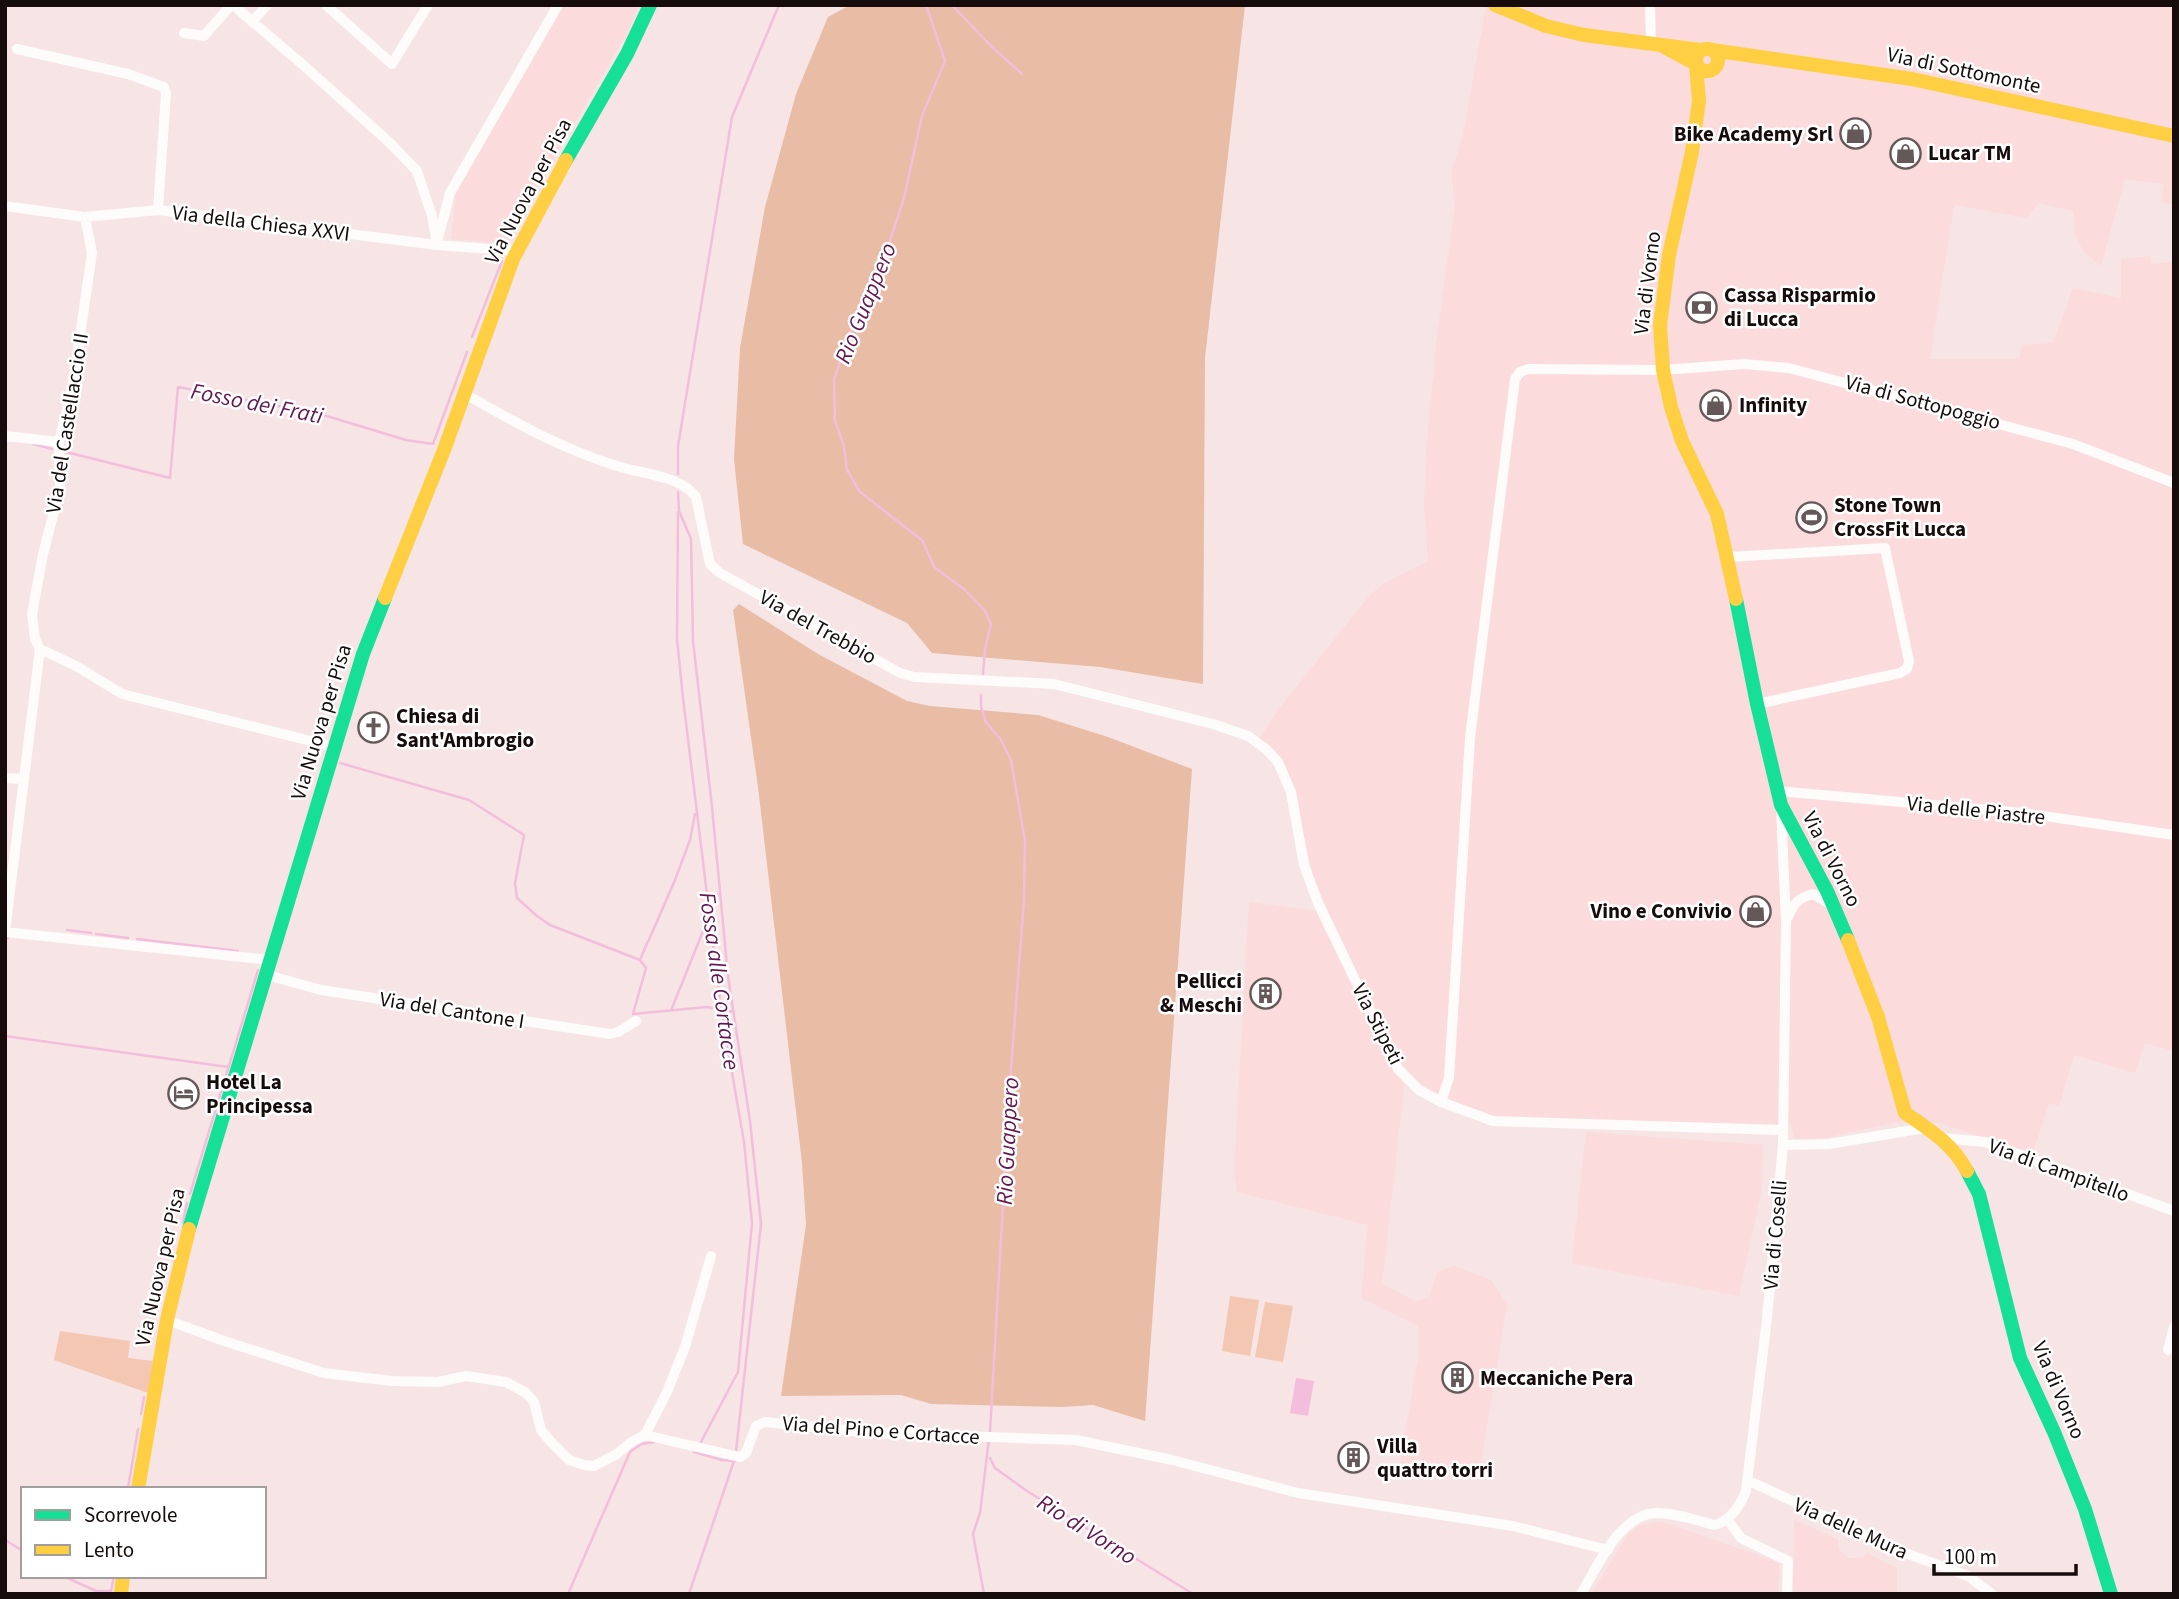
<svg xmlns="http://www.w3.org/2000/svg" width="2179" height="1599" font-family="'Source Sans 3',sans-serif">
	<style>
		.built { fill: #fbdbdb }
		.green { fill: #f3c7b2 }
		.forest { fill: #e8bca5 }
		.water { fill: #f3bedc }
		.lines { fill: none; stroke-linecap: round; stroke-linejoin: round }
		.stream { stroke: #f3bedc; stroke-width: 2.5 }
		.street { stroke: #fefbfb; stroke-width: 10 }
		.fast { stroke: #16e098; stroke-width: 14 }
		.slow { stroke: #ffcf43; stroke-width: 14 }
		.labels { text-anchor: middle; stroke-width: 5; stroke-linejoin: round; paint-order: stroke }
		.street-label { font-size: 21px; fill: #170c0c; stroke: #fff }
		.poi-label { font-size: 21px; font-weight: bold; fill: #170c0c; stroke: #fff; text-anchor: start }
		.water-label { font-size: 23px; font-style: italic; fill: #64174f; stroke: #fff }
	</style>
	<rect width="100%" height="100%" fill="#f7e4e5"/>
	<path class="built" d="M564,5h75l-12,28 -111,192 -7,16 -4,2 -54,-4 5,-46z
		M1486,5h688v200l-13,-3 3,-18 -39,-5 -24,87 -18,-15 -8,-18 -2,-22 -35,-8 -11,15 -73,-13 -24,154h89l3,-14 31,-2 20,-55 48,10v-39l29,-3 1,8 23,-2v789l-29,-8 -10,30 -61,-18 -15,51 -10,-3 -16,50 -94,-30 -42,-1 -81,18 -22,-1 -3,-15 -239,-3 -61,-5 -40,-16 -29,-15 -22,-23 -18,-33 -68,-149 -21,-91 -19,-39 -14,-12 17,-27 92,-115 14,-12 45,-23 -4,-52 2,-59 11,-113 18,-131 -4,-34 12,-36z
		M1249,902l68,9 87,174 -22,199 33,17 14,-3 8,-26 17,-6 37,14 16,24 -29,176 -78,-17 19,-110 -1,-27 -57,-28 7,-73 -131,-33 -3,-21z
		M1586,1132l177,13 -2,47 -22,104 -167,-33z
		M1794,1519l44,21 1,9 9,9h14l5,-5 30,15v26h-104z
		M1653,1522h10l117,41 -2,31h-187l37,-60 12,-9z"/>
	<path class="green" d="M1230,1296l29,4 -9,56 -28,-5z
		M1265,1302l28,4 -10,56 -28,-5z
		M60,1331l70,10 -2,17 25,3 -5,32 -94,-33z"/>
	<path class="forest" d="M850,5h395l-40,353 -2,326 -103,-17 -168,-14 -25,-30 -164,-79 -9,-85 6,-111 25,-141 31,-113 32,-77z
		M739,604l79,50 89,47 23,5 108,9 70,22 84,32 -47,652 -52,-16 -31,2 -131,-3 -30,-9 -120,1 25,-171 -4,-62 -44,-376 -25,-177z"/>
	<path class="water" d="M1296,1378l18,3 -6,35 -18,-3z"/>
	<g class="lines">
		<path class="stream" d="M926,5l19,56 -23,55 -18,82 -21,64 -18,28 -31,89 1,42 9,25 3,24 13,22 63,49 11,26 31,23 20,21 6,13 -6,25 -2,25
			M952,5l36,38 34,31
			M1534,6v-1
			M472,337l30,-76
			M33,444l19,5
			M66,452l104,26 8,-91 142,27 86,26 27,4 34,-92
			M678,474v-28l54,-329 47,-112
			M678,492l1,19 12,28 2,102 19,166 16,169 22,145 11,103 -25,227
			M678,512l-1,127 6,59 38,311 23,133 8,81 -14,149 -37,70
			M981,695v12l5,15 15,18 10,20 14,81 -1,59 -14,182 -20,350
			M340,763l129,37 55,35 -9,48 2,15 20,18 13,9 90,35 6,8 -13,46 74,-7 27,5
			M67,930l24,3
			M96,934l32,4
			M5,938h3
			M137,939l101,12
			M648,942l27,-62 15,-40 5,-26
			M640,960l8,-19
			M672,1008l46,-114
			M5,1036l223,31
			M190,1194l68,-224
			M183,1222l4,-19
			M141,1414l3,-17
			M694,1452l28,8 13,1
			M990,1458l5,10 32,23 166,103
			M128,1488l10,-59
			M5,1540l18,11
			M63,1576l33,15h15l3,-15
			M568,1594l62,-142 11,-8 13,-2
			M689,1594l46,-136
			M984,1594l-11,-60 7,-21 9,-74"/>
		<path class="street" d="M233,5l69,59 87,78 28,29 15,45 5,29
			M326,5l66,59 36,-59
			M1650,5l1,39
			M252,22l15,-17
			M184,33l20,3 27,-31
			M17,49l111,25 36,13 2,6 -8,117
			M5,206l80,11 73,-7 279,35 80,6
			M85,217l7,36 -19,131 -14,58 1,46 -17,66 -11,60 3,25 5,10 38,18 44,27 213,53
			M438,238l12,-45 108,-188
			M465,394c49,28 97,55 152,72 24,8 63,9 79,31l14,67 10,9 180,100 14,4 140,7 159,40 35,12 18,13 12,13 13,30 13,73 14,38 80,166 21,21 22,12 52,19 290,9
			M5,436l54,6
			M1728,557l157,-9 24,113 -2,8 -7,4 -143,31
			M5,778l19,1
			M1777,791l246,22 151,22
			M1788,917c6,-14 10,-19 25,-23l20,12
			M5,932l35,-283
			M5,932l266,28
			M267,975l54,15 289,44 8,-2 18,-11
			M1441,1102l8,-24 21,-340 45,-359 5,-7 8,-3 135,1 81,-6 45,4 284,76 101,39
			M1942,1138l43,4 189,69
			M1783,1145l46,-1 96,-16
			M167,1320l57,21 100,32 68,8 46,1 28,-6 40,6 20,11 8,9 7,28 10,12 18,18 15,5 10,1 23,-12 13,-11 15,-8 95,22 6,-4 10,-27 9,-4 109,11 202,7 96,20 126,33 215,33 95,24
			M2168,1350l6,-23
			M645,1435l22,-43 18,-45 26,-91
			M1747,1480l153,71 68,25 24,18
			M1727,1519l14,19 47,23 -1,33
			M1581,1594c16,-27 39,-80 75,-81 19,0 40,7 58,12 17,-4 26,-19 32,-34l21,-173 16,-173 3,-224 -5,-113"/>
		<path class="fast" d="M566,160l61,-106 23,-49
			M1736,599l21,105 24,101 46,86 21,49
			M1967,1171l12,23 41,164 34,74 31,77 26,85
			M189,1229l174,-575 22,-56"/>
		<path class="slow" d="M1495,5l51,21 38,9 116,15
			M1661,45l35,19 3,37 -7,51 -23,103 -9,70 3,45 8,37 11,34 35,73 19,85
			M1696 60a11 11 0 1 1 22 0a11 11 0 1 1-22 0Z
			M1712,50l200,29 262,57
			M385,598l59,-148 69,-191 53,-99
			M1848,940l30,77 27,96c25,17 48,31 62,58
			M138,1489l29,-169 22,-91
			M121,1594l2,-18"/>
	</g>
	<defs>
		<symbol id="shop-ring" viewBox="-11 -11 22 22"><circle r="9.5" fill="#fff" stroke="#655858" stroke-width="1.5"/><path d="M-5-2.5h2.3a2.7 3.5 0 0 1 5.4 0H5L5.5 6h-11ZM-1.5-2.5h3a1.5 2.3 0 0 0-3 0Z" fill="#655858"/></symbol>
		<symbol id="bank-ring" viewBox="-11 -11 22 22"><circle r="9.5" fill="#fff" stroke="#655858" stroke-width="1.5"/><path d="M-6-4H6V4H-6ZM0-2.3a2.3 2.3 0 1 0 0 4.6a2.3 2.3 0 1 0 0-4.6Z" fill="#655858"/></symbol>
		<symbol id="stadium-ring" viewBox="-11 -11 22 22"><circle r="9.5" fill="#fff" stroke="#655858" stroke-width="1.5"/><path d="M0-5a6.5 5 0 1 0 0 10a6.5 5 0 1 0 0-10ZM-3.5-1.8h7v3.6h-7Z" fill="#655858"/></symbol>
		<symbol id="church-ring" viewBox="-11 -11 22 22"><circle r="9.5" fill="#fff" stroke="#655858" stroke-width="1.5"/><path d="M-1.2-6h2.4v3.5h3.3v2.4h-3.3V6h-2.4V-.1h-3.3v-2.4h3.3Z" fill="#655858"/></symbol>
		<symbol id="building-ring" viewBox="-11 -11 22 22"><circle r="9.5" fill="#fff" stroke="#655858" stroke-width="1.5"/><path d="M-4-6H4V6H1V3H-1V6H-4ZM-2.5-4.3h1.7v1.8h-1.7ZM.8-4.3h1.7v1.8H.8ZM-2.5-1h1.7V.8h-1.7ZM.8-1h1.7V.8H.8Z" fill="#655858"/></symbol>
		<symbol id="hotel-ring" viewBox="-11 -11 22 22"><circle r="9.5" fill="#fff" stroke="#655858" stroke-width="1.5"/><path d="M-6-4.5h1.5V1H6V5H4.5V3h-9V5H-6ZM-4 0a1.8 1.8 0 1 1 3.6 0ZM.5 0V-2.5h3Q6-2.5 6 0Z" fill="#655858"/></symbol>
	</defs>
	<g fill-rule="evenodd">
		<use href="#shop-ring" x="1838" y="116" width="35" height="35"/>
		<use href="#shop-ring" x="1888" y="136" width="35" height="35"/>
		<use href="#bank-ring" x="1684" y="290" width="35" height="35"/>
		<use href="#shop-ring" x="1698" y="388" width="35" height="35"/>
		<use href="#stadium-ring" x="1794" y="500" width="35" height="35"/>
		<use href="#church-ring" x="356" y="710" width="35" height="35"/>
		<use href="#shop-ring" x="1738" y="894" width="35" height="35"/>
		<use href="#building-ring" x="1248" y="976" width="35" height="35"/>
		<use href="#hotel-ring" x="166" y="1076" width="35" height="35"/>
		<use href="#building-ring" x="1440" y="1360" width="35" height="35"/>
		<use href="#building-ring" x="1336" y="1440" width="35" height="35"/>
	</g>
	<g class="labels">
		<g class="street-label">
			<text transform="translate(1964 70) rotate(12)" y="7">Via di Sottomonte</text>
			<text transform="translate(528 191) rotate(-62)" y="7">Via Nuova per Pisa</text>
			<text transform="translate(261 223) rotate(7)" y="7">Via della Chiesa XXVI</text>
			<text transform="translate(1647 283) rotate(-83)" y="7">Via di Vorno</text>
			<text transform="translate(1923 402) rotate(15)" y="7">Via di Sottopoggio</text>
			<text transform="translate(67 423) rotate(-81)" y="7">Via del Castellaccio II</text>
			<text transform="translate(818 627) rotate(29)" y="7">Via del Trebbio</text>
			<text transform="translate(321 722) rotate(-73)" y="7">Via Nuova per Pisa</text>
			<text transform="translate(1976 810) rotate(6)" y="7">Via delle Piastre</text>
			<text transform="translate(1832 859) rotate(63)" y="7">Via di Vorno</text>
			<text transform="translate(452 1010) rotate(9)" y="7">Via del Cantone I</text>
			<text transform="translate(1378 1024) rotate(63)" y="7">Via Stipeti</text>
			<text transform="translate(2059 1170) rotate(20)" y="7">Via di Campitello</text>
			<text transform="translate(1775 1235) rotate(-85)" y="7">Via di Coselli</text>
			<text transform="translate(160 1267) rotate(-77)" y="7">Via Nuova per Pisa</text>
			<text transform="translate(2059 1390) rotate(67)" y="7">Via di Vorno</text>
			<text transform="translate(881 1430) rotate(4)" y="7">Via del Pino e Cortacce</text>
			<text transform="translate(1851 1528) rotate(24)" y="7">Via delle Mura</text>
		</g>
		<g class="poi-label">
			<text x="1833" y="141" text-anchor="end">Bike Academy Srl</text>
			<text x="1928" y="160">Lucar TM</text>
			<text x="1724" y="302">Cassa Risparmio<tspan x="1724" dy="24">di Lucca</tspan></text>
			<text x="1739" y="412">Infinity</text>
			<text x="1834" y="512">Stone Town<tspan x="1834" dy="24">CrossFit Lucca</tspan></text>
			<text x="396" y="723">Chiesa di<tspan x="396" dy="24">Sant'Ambrogio</tspan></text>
			<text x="1732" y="918" text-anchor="end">Vino e Convivio</text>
			<text x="1242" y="988" text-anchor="end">Pellicci<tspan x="1242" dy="24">&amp; Meschi</tspan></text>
			<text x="206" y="1089">Hotel La<tspan x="206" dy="24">Principessa</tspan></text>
			<text x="1480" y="1385">Meccaniche Pera</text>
			<text x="1377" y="1453">Villa<tspan x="1377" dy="24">quattro torri</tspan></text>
		</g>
		<g class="water-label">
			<text transform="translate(865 303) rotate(-68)" y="8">Rio Guappero</text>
			<text transform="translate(257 403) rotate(11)" y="8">Fosso dei Frati</text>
			<text transform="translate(720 981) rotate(82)" y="8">Fossa alle Cortacce</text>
			<text transform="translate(1007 1141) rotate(-87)" y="8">Rio Guappero</text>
			<text transform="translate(1087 1529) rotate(32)" y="8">Rio di Vorno</text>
		</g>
	</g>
	<rect width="2179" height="1599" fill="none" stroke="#170c0c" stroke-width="14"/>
	<rect x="21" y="1487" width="245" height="91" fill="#ffffff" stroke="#a29e9e" stroke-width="2"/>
	<rect x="35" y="1510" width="35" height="10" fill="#16e098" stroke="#a29e9e" stroke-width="2"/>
	<text x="84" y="1522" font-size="21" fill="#170c0c">Scorrevole</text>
	<rect x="35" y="1545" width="35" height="10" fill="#ffcf43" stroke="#a29e9e" stroke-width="2"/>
	<text x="84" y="1557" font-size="21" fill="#170c0c">Lento</text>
	<path d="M1934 1564v10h142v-10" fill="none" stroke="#170c0c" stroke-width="3.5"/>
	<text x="1944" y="1564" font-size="21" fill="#170c0c" stroke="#ffffff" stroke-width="5" paint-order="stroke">100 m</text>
</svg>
